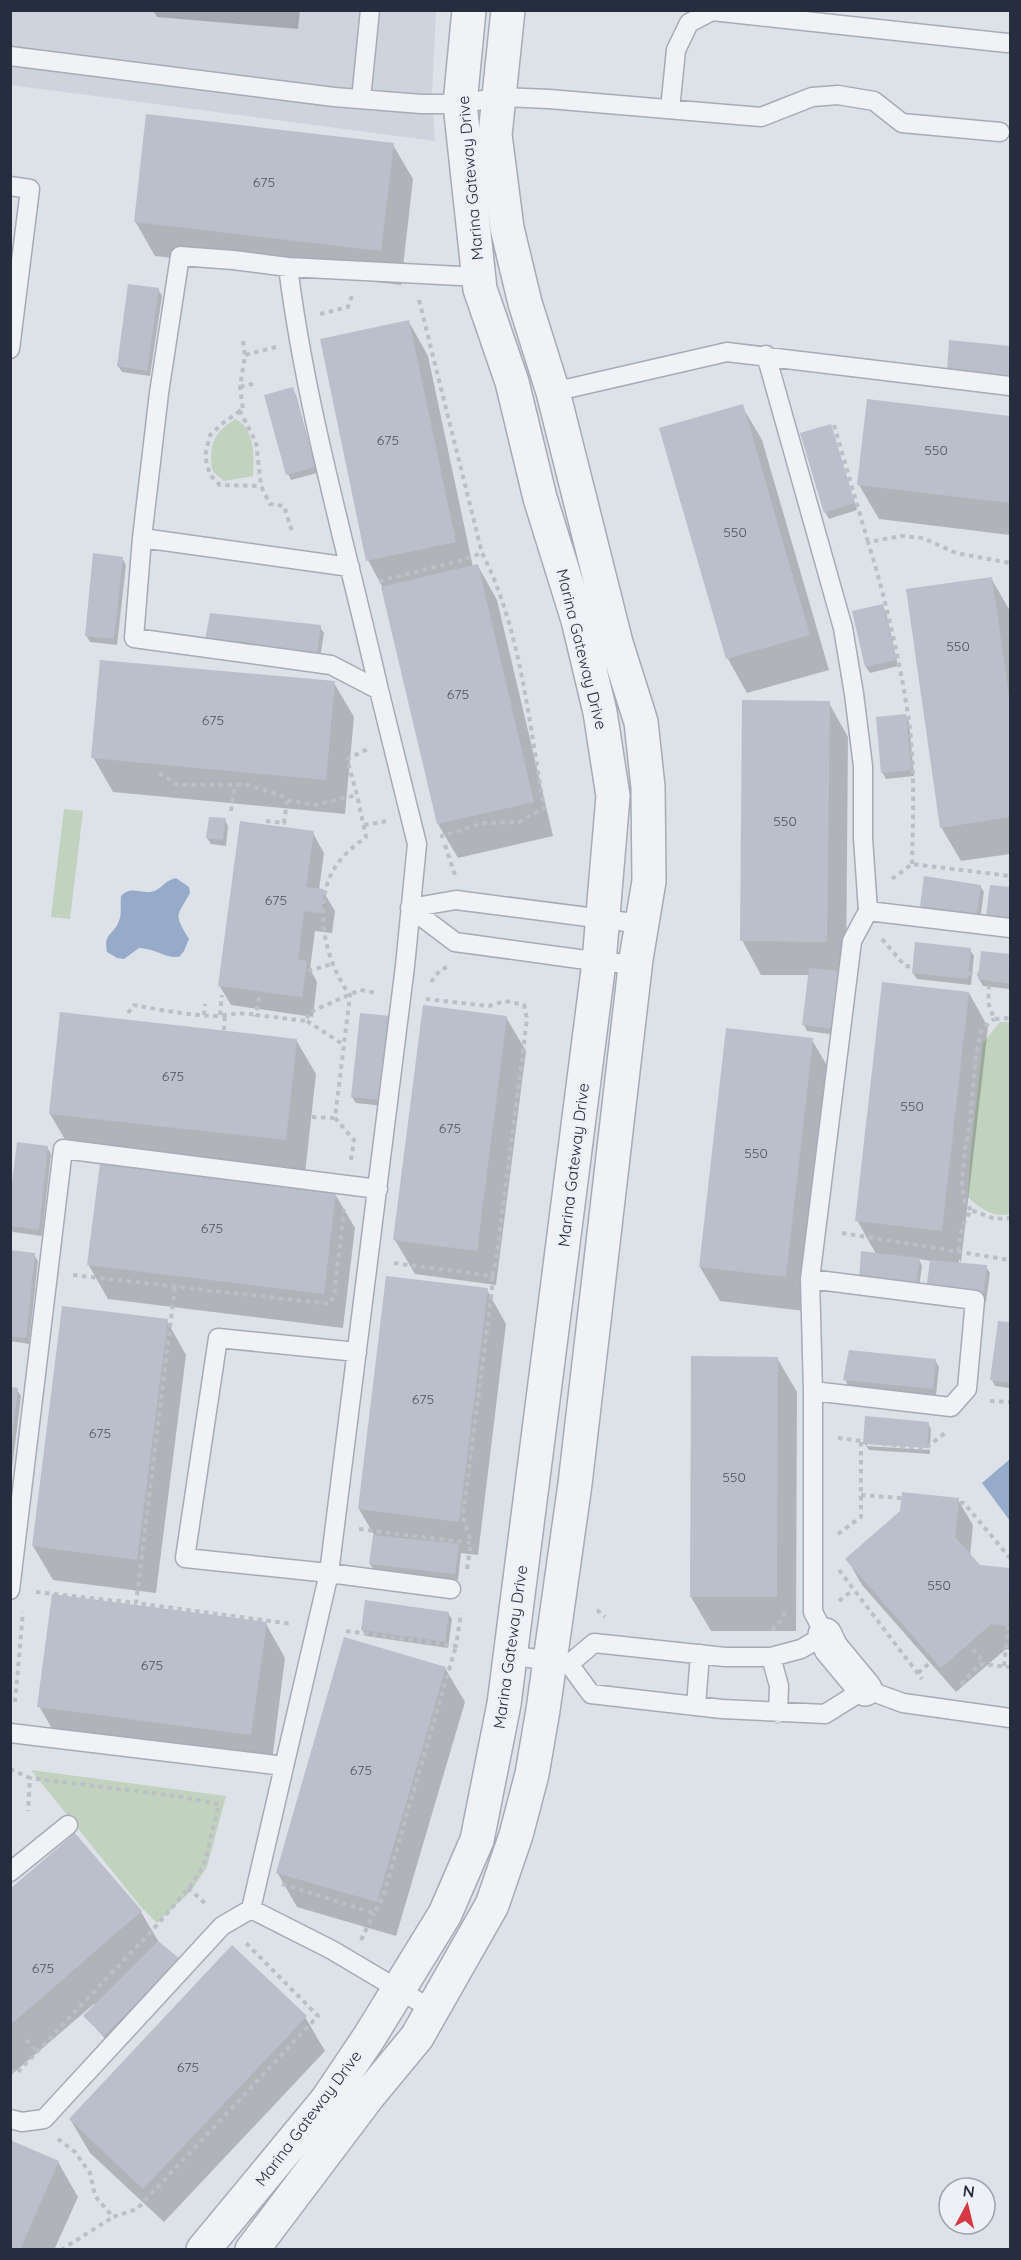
<svg xmlns="http://www.w3.org/2000/svg" width="1021" height="2260" font-family="Quicksand,sans-serif">
	<style>
		.built { fill: #cfd3dd }
		.green { fill: #c1d2be }
		.water { fill: #96abca }
		.shadow { fill: #0003 }
		.building { fill: #babfcb }
		.lines { fill: none; stroke-linecap: round; stroke-linejoin: round }
		.service-casing { stroke: #a6abb5; stroke-width: 21 }
		.minor-casing { stroke: #a6abb5; stroke-width: 36 }
		.tertiary-casing { stroke: #a6abb5; stroke-width: 36 }
		.path { stroke: #bbbfc6; stroke-width: 4; stroke-dasharray: 4.5 4.5; stroke-linecap: butt }
		.service { stroke: #f0f2f6; stroke-width: 18 }
		.minor { stroke: #f0f2f6; stroke-width: 33 }
		.tertiary { stroke: #f0f2f6; stroke-width: 33 }
		.labels { text-anchor: middle; stroke-width: 5; stroke-linejoin: round; paint-order: stroke }
		.number-label { font-size: 14px; fill: #4b5262 }
		.street-label { font-size: 16px; fill: #262d3f; stroke: #edf0f6 }
	</style>
	<rect width="100%" height="100%" fill="#dde1e8"/>
	<path class="built" d="M11,11h425l-4,86 3,44 -424,-56z"/>
	<path class="green" d="M235,419c21,9 19,39 18,57l-29,5c-3,-3 -9,-7 -11,-10 -2,-4 -2,-10 -2,-14 1,-20 8,-27 24,-38z
		M64,809l19,2 -13,108 -19,-2z
		M1000,1022h10v192c-17,4 -29,-5 -42,-17l2,-37 13,-117z
		M31,1770l195,26 -19,71 -16,24 -34,32 -16,-16z"/>
	<path class="water" d="M176,878l13,9 1,6c-13,24 -17,20 -1,46l-5,12 -5,6c-15,1 -25,-9 -40,-9l-15,11 -7,-1 -10,-6c-4,-19 7,-17 12,-31 3,-7 1,-17 2,-25 10,-10 17,-3 29,-4 11,-1 14,-12 26,-14z
		M1010,1459v62l-28,-38z"/>
	<path class="shadow" d="M153,10h147l-2,19 -141,-12z
		M393,145l20,34 -12,106 -246,-29 -20,-35z
		M158,289l4,7 -12,80 -28,-4 -4,-6z
		M409,322l19,34 45,211 5,-1 19,34 56,236 -95,22 -20,-34 -55,-236 -15,-28z
		M292,389l4,6 21,78 -26,7 -3,-6z
		M869,400l141,17v118l-131,-16 -20,-34z
		M742,406l20,34 67,230 -82,23 -19,-34 -67,-230z
		M830,425l27,85 -28,9 -4,-7z
		M122,558l4,7 -9,80 -27,-3 -4,-7z
		M991,578l19,33v243l-49,7 -20,-34z
		M882,605l4,7 12,54 -28,7 -4,-6z
		M320,627l4,6 -5,32 -108,-18z
		M334,683l20,34 -9,97 -232,-22 -20,-35z
		M829,703l19,34 -2,239 -10,59 -29,-4 -3,-6 5,-50h-48l-19,-35z
		M905,716l4,6 5,54 -28,3 -4,-7z
		M225,820l3,6 -2,20 -15,-2 -4,-6z
		M313,833l11,20 -5,37 4,1 12,20 -3,22 -17,-2 -5,38 7,13 -4,35 -82,-12 -12,-20z
		M980,886l4,6 -4,28 -55,-8 -4,-6z
		M970,950l4,6 -3,29 -54,-6 -4,-6z
		M983,953l27,3v33l-27,-3 -4,-7z
		M969,993l19,34 -27,235 -2,-3v5l27,3 4,6 -4,29 -55,-5v-36l-12,-2 3,7 -4,29 -42,-41 -19,-34z
		M506,1017l20,34 -30,234 -81,-11 -20,-34z
		M389,1018l-5,88 -28,-3 -4,-6z
		M296,1040l20,34 -11,100 -235,-26 -20,-34z
		M812,1040l20,34 -27,237 -85,-10 -20,-34z
		M47,1147l4,7 -9,82 -29,-4 -3,-4v-15z
		M335,1194l20,34 -12,100 -235,-29 -20,-35z
		M10,1252l24,3 4,6 -9,83 -19,-3z
		M487,1290l19,34 -28,231 -17,-2 -3,27 -84,-10 -4,-6 4,-29 -15,-26z
		M167,1321l19,34 -30,238 -103,-13 -20,-34z
		M999,1323l11,1v64l-15,-2 -3,-6z
		M777,1358l20,34 -1,239h-85l-20,-34z
		M935,1360l4,7 -3,28 -88,-9 -3,-7z
		M10,1389l7,1 4,6 -10,81z
		M867,1418l61,5 3,6 -1,18 -63,-4v3l63,4v4l-61,-4 -4,-6z
		M958,1500l15,25 -3,31 9,11 31,3v80l-4,-1 -50,43 -94,-107 -15,-26z
		M448,1613l4,6 -4,29 -82,-12 -4,-6z
		M266,1624l19,34 -14,111 -212,-28 -20,-35z
		M445,1668l20,34 -69,234 -99,-29 -20,-35z
		M75,1835l66,77 19,32 19,16 -71,82 -23,-26 11,-10 -2,-2 -84,72v-185z
		M305,2017l20,34 -161,171 -74,-69 -20,-34z
		M58,2162l20,35 -24,53h-44z"/>
	<path class="building" d="M146,114l248,29 -13,108 -247,-29z
		M128,284l31,4 -12,83 -30,-5z
		M409,320l47,222 -90,19 -46,-222z
		M949,340l61,6v32l-63,-6z
		M293,387l22,80 -29,8 -22,-80z
		M867,399l143,17v87l-153,-18z
		M743,404l67,231 -84,24 -67,-231z
		M831,424l24,79 -31,10 -24,-80z
		M93,553l30,4 -9,82 -29,-3z
		M478,564l56,238 -97,22 -56,-237z
		M992,577l18,126v114l-70,11 -34,-239z
		M883,604l13,56 -31,7 -13,-56z
		M210,613l111,12 -5,34 -111,-18z
		M100,660l235,21 -9,99 -235,-22z
		M742,700l88,1 -3,241 -87,-1z
		M906,714l5,56 -30,3 -5,-56z
		M209,817l17,1 -3,22 -17,-2z
		M240,821l74,10 -8,56 18,2 -3,24 -17,-2 -6,49 9,1 -5,36 -84,-11z
		M924,876l57,9 -4,29 -57,-8z
		M990,885l20,2v32l-24,-3z
		M915,942l56,6 -3,31 -56,-6z
		M981,951l29,3v30l-32,-5z
		M809,968l30,3 -6,58 -31,-4z
		M882,982l87,10 -27,239 -87,-10z
		M423,1005l84,11 -30,235 -84,-11z
		M60,1012l237,27 -11,101 -237,-26z
		M360,1013l30,3 -9,84 -30,-3z
		M726,1028l87,10 -27,239 -87,-10z
		M17,1142l31,4 -9,84 -29,-4v-27z
		M100,1163l236,29 -12,102 -237,-29z
		M10,1250l25,3 -9,85 -16,-2z
		M861,1251l59,7 -5,31 -56,-8z
		M930,1260l57,5 -4,32 -57,-6z
		M386,1276l102,12 -29,234 -101,-13z
		M62,1306l106,13 -31,241 -105,-14z
		M998,1321l12,1v61l-20,-3z
		M849,1350l87,9 -3,30 -90,-9z
		M691,1356l87,1 -1,240h-87z
		M10,1387l8,1 -6,51 -2,-1z
		M865,1416l64,6 -2,26 -64,-4z
		M902,1492l57,6 -4,39 25,28 30,3 -2,58 -17,-2 -50,44 -96,-109 55,-48z
		M373,1535l86,9 -4,30 -86,-10z
		M52,1594l215,28 -16,113 -214,-28z
		M365,1600l84,12 -4,30 -84,-12z
		M344,1637l102,30 -69,235 -101,-29z
		M75,1833l67,78 -132,114v-136z
		M158,1941l22,18 -76,77 -21,-20z
		M232,1945l75,71 -164,173 -74,-70z
		M10,2140l49,21 -39,89h-10z"/>
	<g class="lines">
		<defs>
			<path id="service" d="M10,56l324,41 87,7h39l39,-7 50,2 212,18 51,-20 26,-2 36,6 28,22 98,9
				M361,99l9,-89
				M670,109l6,-59 13,-27 23,-12 295,32
				M10,186l20,3 -20,160
				M288,267c18,143 59,282 91,423
				M553,392l174,-40 283,34
				M142,538l208,29
				M410,908l45,34 124,17 57,6
				M410,908l46,-8 186,24
				M868,911l142,17
				M810,1279l165,21 -8,89 -16,18 -138,-16
				M357,1352l-139,-14 -33,220 144,15 122,16
				M10,1590l53,-441 315,40
				M510,1655l59,9 22,30 131,15 103,5 40,-25 38,14 107,15
				M771,1657l8,29 -1,27
				M569,1664l25,-21 131,14h46l30,-8 24,-14 -12,-23v-221l-3,-112 42,-338 16,-30 -5,-73v-72l-9,-72 -11,-66 -77,-273
				M696,1706l4,-52
				M10,1733l274,33
				M10,1872l58,-47
				M251,1909l78,-336 76,-607 12,-122 -38,-154 -48,-25 -197,-27 8,-100 17,-145 21,-137 53,4 55,7 191,10
				M10,2119l12,3 22,-3 178,-193 29,-17 81,41 101,60"/>
			<path id="minor" d="M825,1635l6,13 34,41"/>
			<path id="tertiary" d="M203,2250l124,-150 43,-64 75,-122 32,-74 27,-136 95,-742 14,-166 -13,-84 -22,-92 -38,-122 -28,-116 -32,-93 -20,-185 9,-94
				M252,2250l117,-155 48,-58 75,-132 24,-70 16,-61 11,-64 32,-226 61,-525 13,-78 -1,-94 -7,-65 -25,-79 -63,-251 -28,-89 -18,-75 -12,-93 13,-125"/>
		</defs>
		<use href="#service" class="service-casing"/>
		<use href="#minor" class="minor-casing"/>
		<use href="#tertiary" class="tertiary-casing"/>
		<path class="path" d="M419,300l63,253c39,76 47,171 62,255l-25,14 -36,1 -41,13v2
			M320,314l28,-7 4,-11
			M243,341l2,14
			M276,347l-31,8 -5,32 3,23 -3,1 16,31 5,44 9,18 14,2 8,25h2
			M240,387l16,-4
			M240,411l-17,12 -13,12 -5,21 5,19 10,10 41,1
			M834,425l34,117
			M379,581l80,-20 23,-8
			M159,773l19,12h71l33,11 5,4 28,5 42,-10 -10,-36 21,-10
			M231,811l4,-27
			M266,821l18,2 3,-23
			M364,825l23,-4
			M445,845l10,30
			M912,864c1,-47 3,-96 -3,-143 -9,-60 -23,-121 -41,-179l34,-6 21,2 33,15 54,10
			M892,879l20,-15 98,12
			M882,939l23,27 105,12
			M308,971l24,-7
			M990,976l-2,26 6,17 16,-1
			M431,982l9,-12 7,-3
			M259,997l-3,18 51,6 1,-8 52,-23 17,3
			M128,1013l6,-8c26,5 54,10 80,11 17,0 23,-5 42,-1
			M204,1015l1,-11
			M220,1015l2,-20
			M307,1021l37,24
			M224,1030l1,-16
			M312,1117l23,1
			M351,1160l3,-20 -19,-22 15,-123c-23,-30 -35,-80 -21,-116 7,-18 22,-31 37,-42l-9,-42
			M971,1210l-7,-9 -2,-18 3,-34 5,-26 6,-69 6,-25 12,-10
			M842,1233l168,27
			M958,1251l4,-24 9,-17 24,9 15,-1
			M394,1263l98,13 4,-15 31,-242 -3,-14 -19,-4 -16,5 -63,-7
			M73,1275l256,29 5,-8 10,-87
			M175,1287l-39,316 156,21
			M990,1401l20,1
			M838,1438l87,11 21,-17
			M861,1495l103,8 46,55
			M359,1529l112,14 -8,-27 29,-226v-14
			M838,1534l23,-17v-76
			M467,1569l4,-26
			M839,1570l83,109
			M36,1592l100,11
			M839,1601l14,-11
			M597,1610l8,7
			M772,1630l11,-12 3,-9
			M346,1631l110,15 5,-33
			M973,1649l12,15
			M1004,1666l6,-56
			M918,1673l14,-12
			M961,1684l19,-20 30,3
			M15,1702l8,-90
			M10,1769l20,9 -2,33
			M282,1884l92,29 9,-16 73,-251
			M188,1888l20,18
			M361,1940l13,-27
			M26,2040l11,11
			M10,2070l7,3 141,-149 34,-40 12,-19 15,-61 -43,-8 -146,-18
			M58,2139l17,13 15,21 5,23 18,21 24,-8 181,-193 -72,-73
			M61,2250l52,-33"/>
		<use href="#service" class="service"/>
		<use href="#minor" class="minor"/>
		<use href="#tertiary" class="tertiary"/>
	</g>
	<g class="labels">
		<g class="number-label">
			<text x="264" y="187">675</text>
			<text x="388" y="445">675</text>
			<text x="936" y="455">550</text>
			<text x="735" y="537">550</text>
			<text x="958" y="651">550</text>
			<text x="458" y="699">675</text>
			<text x="213" y="725">675</text>
			<text x="785" y="826">550</text>
			<text x="276" y="905">675</text>
			<text x="173" y="1081">675</text>
			<text x="912" y="1111">550</text>
			<text x="450" y="1133">675</text>
			<text x="756" y="1158">550</text>
			<text x="212" y="1233">675</text>
			<text x="423" y="1404">675</text>
			<text x="100" y="1438">675</text>
			<text x="734" y="1482">550</text>
			<text x="939" y="1590">550</text>
			<text x="152" y="1670">675</text>
			<text x="361" y="1775">675</text>
			<text x="43" y="1973">675</text>
			<text x="188" y="2072">675</text>
		</g>
		<g class="street-label">
			<text transform="translate(470 178) rotate(-95)" y="6">Marina Gateway Drive</text>
			<text transform="translate(582 649) rotate(76)" y="6">Marina Gateway Drive</text>
			<text transform="translate(573 1165) rotate(-83)" y="6">Marina Gateway Drive</text>
			<text transform="translate(510 1647) rotate(-82)" y="6">Marina Gateway Drive</text>
			<text transform="translate(308 2118) rotate(-53)" y="6">Marina Gateway Drive</text>
		</g>
	</g>
	<rect width="1021" height="2260" fill="none" stroke="#262d3f" stroke-width="24"/>
	<g transform="translate(967 2206) rotate(7)"><circle r="28" fill="#edf0f6" stroke="#9da2ad" stroke-width="1.5"/>
	<path d="M0-4.5L10 22L0 15L-10 22Z" fill="#d53a44"/>
	<text y="-9" font-size="16" font-weight="bold" text-anchor="middle" fill="#262d3f">N</text>
	</g>
</svg>
